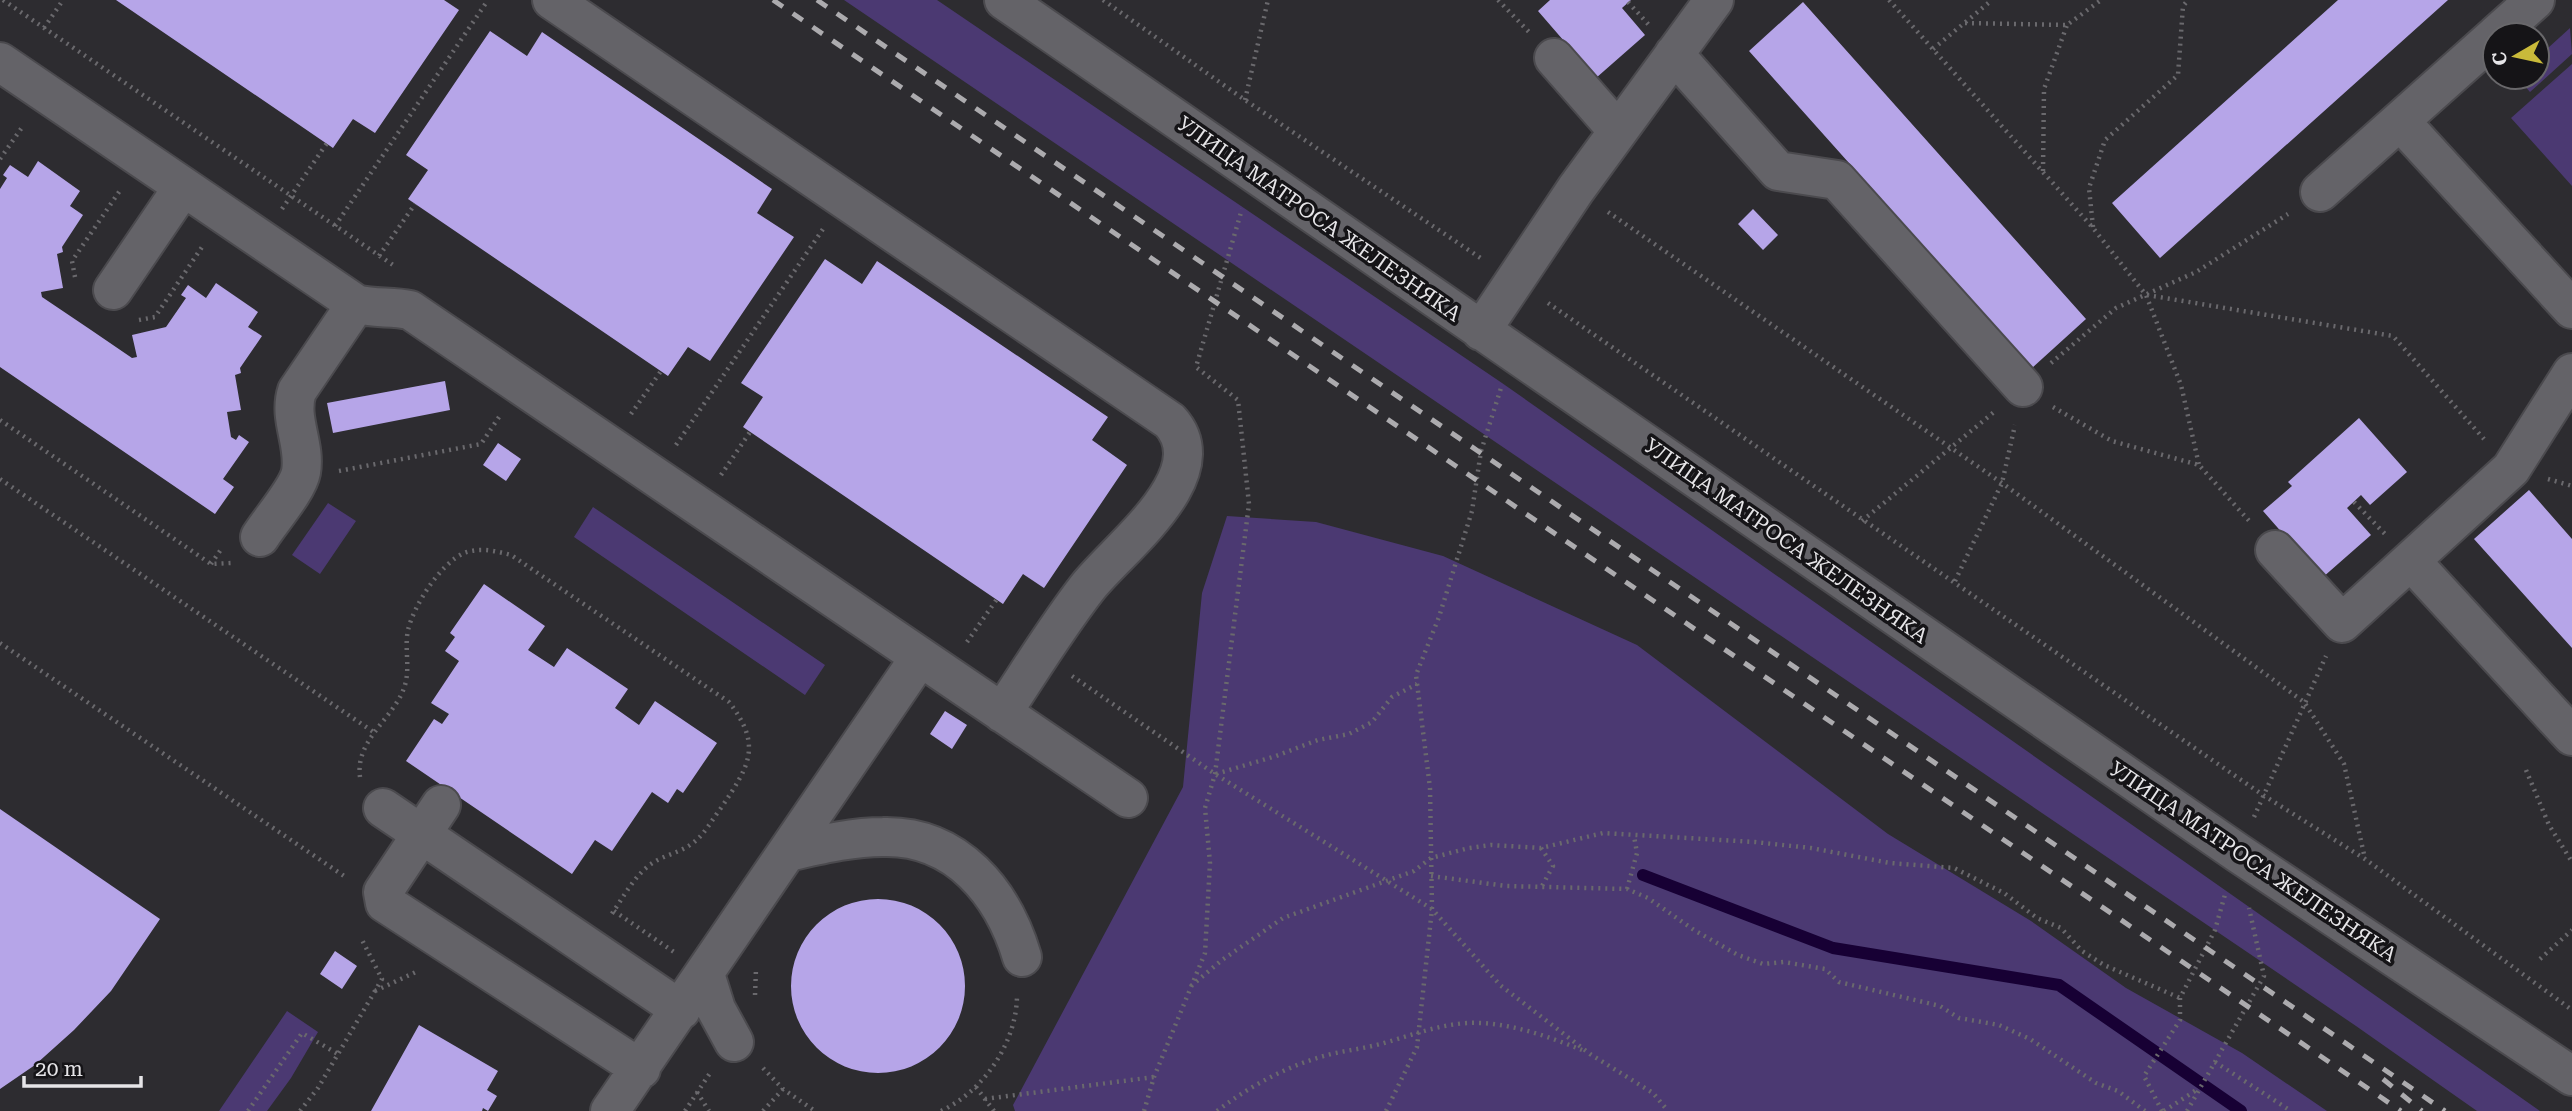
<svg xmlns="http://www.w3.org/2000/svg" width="2572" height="1111" font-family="'Roboto Serif',serif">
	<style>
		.green { fill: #4b3972 }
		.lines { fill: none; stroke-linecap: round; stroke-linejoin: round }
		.stream { stroke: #170034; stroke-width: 12 }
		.building { fill: #b6a5e8 }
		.minor-casing { stroke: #4b4a4e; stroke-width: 42 }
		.path { stroke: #6a696d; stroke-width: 4.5; stroke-dasharray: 2 5; stroke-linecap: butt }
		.minor { stroke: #646368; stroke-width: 38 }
		.rail { stroke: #acabae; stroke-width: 5; stroke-dasharray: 12 12; stroke-linecap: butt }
		.labels { text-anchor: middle; stroke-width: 7; stroke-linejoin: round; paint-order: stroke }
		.street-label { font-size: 21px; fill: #e6e5e8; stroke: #151417 }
	</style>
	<rect width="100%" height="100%" fill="#2d2c30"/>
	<path class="green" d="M844,0h93l565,383 1038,728h-63l-121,-85z
		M2570,28l2,26 -42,38 -13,-15h20v-19z
		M2572,64v122l-61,-68z
		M328,503l28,18 -36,53 -28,-19z
		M593,507l232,158 -20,30 -231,-158z
		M1227,516l89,6 127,34 194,89 251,189 143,87 95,67 116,65 85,58h-1312l-2,-6 170,-318 19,-194z
		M287,1011l31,21 -27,46 -24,33h-48z"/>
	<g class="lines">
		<path class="stream" d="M1643,875l190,73 226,37 182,126"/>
	</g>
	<path class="building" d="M116,0h328l15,10 -84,123 -22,-14 -20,29z
		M1550,0h81l-9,8 23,27 -49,43 -58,-67z
		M2338,0h110l-288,258 -48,-55z
		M1803,2l283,317 -54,49 -283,-317z
		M490,31l37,25 15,-24 230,157 -15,24 37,24 -84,124 -22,-14 -20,29 -260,-177 20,-29 -22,-15z
		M38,161l42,30 -10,15 13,9 -21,32 1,5 -6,2 6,34 -22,4 1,5 49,33 41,28 5,-1 -5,-22 34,-8 20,-29 -5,-3 7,-10 18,13 10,-15 42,29 -10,15 14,9 -22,32 1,5 -6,2 6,35 -14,2 4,25 5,3 3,-5 10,7 -26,37 11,8 -19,27 -215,-147v-178l7,-11 -4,-3 7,-10 18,12z
		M1753,209l25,26 -15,15 -25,-26z
		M825,259l37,25 15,-23 231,156 -16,23 35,25 -83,123 -21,-14 -20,30 -260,-177 20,-30 -22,-14z
		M445,381l5,29 -117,23 -6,-30z
		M2359,418l48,54 -37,33 -9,-10 -14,13 24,27 -49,43 -59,-67 29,-25 -4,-4z
		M498,443l23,16 -15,22 -23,-16z
		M2529,490l43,49v109l-98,-109z
		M484,584l61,42 -17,24 26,17 13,-19 61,41 -13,19 24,17 16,-24 62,42 -34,50 -6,-4 -9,14 -16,-11 -40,59 -17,-11 -23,34 -166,-113 28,-42 8,5 7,-10 -18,-11 28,-42 -14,-10 10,-14 -5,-4z
		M945,711l22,14 -15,24 -22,-15z
		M0,809l160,110 -49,72 -37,39 -39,35 -35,24z
		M791 986a87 87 0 1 1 174 0a87 87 0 1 1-174 0Z
		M335,951l22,15 -15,23 -22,-15z
		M419,1025l79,46 -11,19 10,6 -9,15 -5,-3 -1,3h-111z"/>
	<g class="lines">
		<defs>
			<path id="minor" d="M552,0l618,421c49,54 -54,129 -83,167 -31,40 -57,83 -85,125
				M1004,0l1234,853 334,223
				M2496,35l39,-35
				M1674,54l104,117 59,9 186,207
				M1554,58l64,73
				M0,62l356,242c19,5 35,2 54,6l718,488
				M2400,121l172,188
				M2320,192l175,-156
				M113,290l70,-103
				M1481,331l95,-142 138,-189
				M260,537c10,-16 38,-48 41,-65 5,-28 -13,-53 -4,-81l59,-87
				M2275,550l67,73 169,-154 61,-96
				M2411,561l161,175
				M441,805l-58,87 2,11 256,166
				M383,808l298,202
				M788,852c31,-7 63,-15 95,-15 74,-2 120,56 139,120
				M705,974l11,35 18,33
				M610,1111l310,-454"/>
		</defs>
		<use href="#minor" class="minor-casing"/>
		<path class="path" d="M3,0l393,267
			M1103,0l142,100 237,159
			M1498,0l31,32
			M1889,0l204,228 53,67 35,90 18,80
			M1628,2l21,23
			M1965,23l102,2 34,-25
			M44,28l19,-28
			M1933,49l59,-49
			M1245,100l23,-100
			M0,159l23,-33
			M2043,171l1,-82 23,-64
			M282,209l45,-66
			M1608,212l394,271 302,219 40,62 21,95
			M335,226l153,-226
			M2093,227l-4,-39 16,-48 73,-65 5,-69 5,-6
			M379,256l36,-52
			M75,277l-3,-16 49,-72
			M2147,295l246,41 91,103
			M1548,303l715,492 102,64 207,151
			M139,320l16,-3 47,-70
			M2051,363l65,-55 80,-36 92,-58
			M2053,407l59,34 87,24 52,58
			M631,414l30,-43
			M0,420l211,144 20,-1
			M676,445l147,-216
			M339,471l142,-27 18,-27
			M721,475l29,-43
			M0,479l375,254
			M2548,479l24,7
			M2354,502l31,32
			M1862,521l132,-109
			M211,564l11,-16
			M1955,581l47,-98 13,-58
			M967,642l30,-43
			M0,643l347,235
			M1072,676l143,98 217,135 68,76 90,69 63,39 15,18
			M2526,770l23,55 23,37
			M1216,774l60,-18 42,-16 31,-6 23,-12 20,-25 25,-13
			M360,777c-5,-37 33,-58 44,-89 7,-19 0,-39 4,-58 6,-25 32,-66 56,-77 16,-6 32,-2 47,2l218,147c34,44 20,64 -8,106 -10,13 -17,28 -31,37 -12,8 -28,11 -39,19 -17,12 -28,34 -40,51
			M2254,817l72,-161
			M1541,848l12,18 -11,20
			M1431,876l75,10 121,3 21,9 46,32 44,25 25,9 21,-2 41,7 14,13 101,24 19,12 40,7 31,14 66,44 22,8 27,20
			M1627,889l10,-36 -3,-17
			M614,911l60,41
			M2540,959l32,-29
			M1191,986l31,-26 61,-42 131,-47 17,-13 38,-10 22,-3 50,3 62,-15 152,9 56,6 79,15 64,5 50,25 33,25 24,10 21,23 22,14 76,33
			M375,991l43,-20
			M755,995l1,-26
			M2215,1062l76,49
			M763,1068l20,21 32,22
			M976,1087l18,24
			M697,1092l12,19
			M985,1099l169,-22
			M248,1111l54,-78 36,21
			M300,1111l18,-23 64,-109 -21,-41
			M685,1111l25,-38
			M763,1111l20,-22
			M941,1111c43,-20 76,-69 76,-116
			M1144,1111l10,-34 51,-124 5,-90 -5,-55 10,-34 34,-270 -11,-104 -42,-33 46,-158
			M1217,1111c34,-26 72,-46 114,-57 18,-4 36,-6 53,-11 28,-8 54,-18 83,-20 39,-2 80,13 115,27
			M1386,1111l31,-64 15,-138 -2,-121 -14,-113 23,-58 33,-106 9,-60 20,-63
			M2162,1111l-18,-35 36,-56v-22l35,-68 11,-39
			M2164,1111l34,-22
			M2187,1111l77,-135 -15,-68"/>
		<use href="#minor" class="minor"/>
		<path class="rail" d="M773,0l1628,1111
			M817,0l1628,1111
			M2383,1079l39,32"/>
	</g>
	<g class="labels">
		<g class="street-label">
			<text transform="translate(1319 219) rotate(35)" y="7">УЛИЦА МАТРОСА ЖЕЛЕЗНЯКА</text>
			<text transform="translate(1786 541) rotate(35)" y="7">УЛИЦА МАТРОСА ЖЕЛЕЗНЯКА</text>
			<text transform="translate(2253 862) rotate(34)" y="7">УЛИЦА МАТРОСА ЖЕЛЕЗНЯКА</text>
		</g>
	</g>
	<g transform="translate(2516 56) rotate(261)"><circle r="33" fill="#151417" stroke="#69686b" stroke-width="2"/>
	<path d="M0-5L12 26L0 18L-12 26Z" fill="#c9ba3a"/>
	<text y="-10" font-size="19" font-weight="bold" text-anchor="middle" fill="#e6e5e8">С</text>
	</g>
	<path d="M24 1076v10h117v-10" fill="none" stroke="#e6e5e8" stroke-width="3.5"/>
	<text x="35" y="1076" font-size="21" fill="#e6e5e8" stroke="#151417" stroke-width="5" paint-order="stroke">20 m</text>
</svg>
